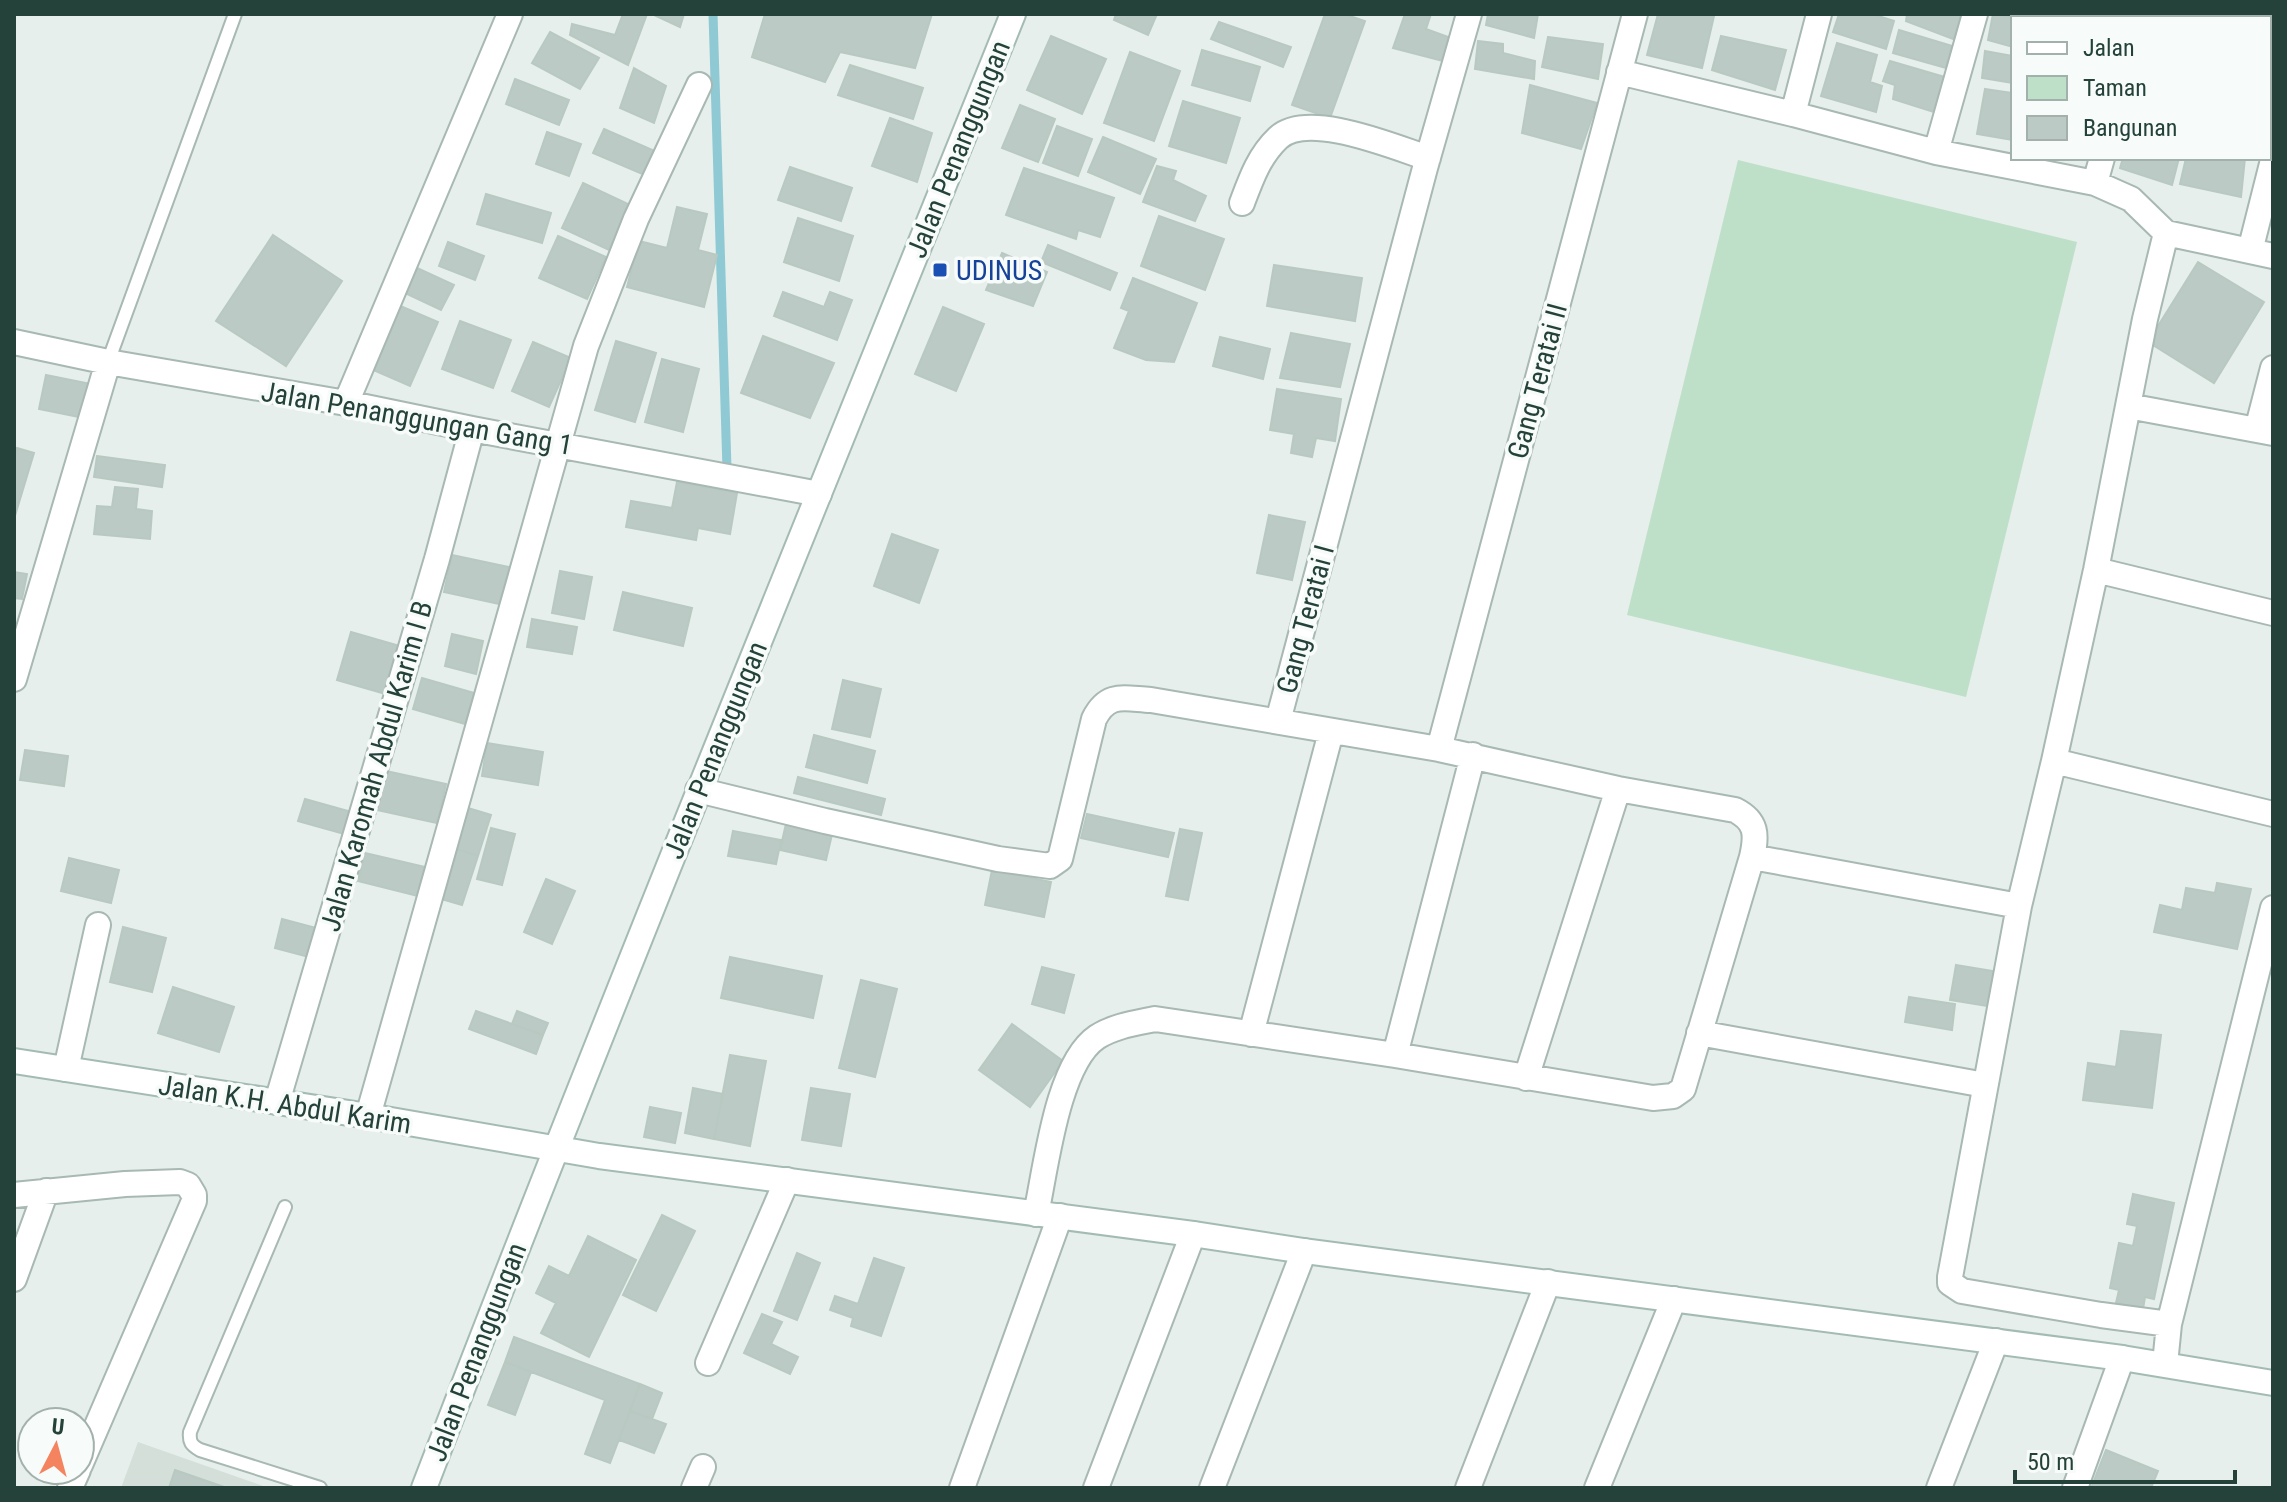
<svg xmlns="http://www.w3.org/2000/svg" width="2287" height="1502" font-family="'Roboto Condensed',sans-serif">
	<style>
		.built { fill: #d4dfda }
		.green { fill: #bfe0c8 }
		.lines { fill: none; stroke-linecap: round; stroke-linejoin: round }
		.stream { stroke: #8ec9d4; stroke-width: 9 }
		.building { fill: #bbcac4; stroke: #b8c9c2; stroke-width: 2 }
		.lane-casing { stroke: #a8b8b2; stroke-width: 16 }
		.street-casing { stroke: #a8b8b2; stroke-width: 28 }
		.secondary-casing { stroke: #a4bbb3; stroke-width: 28 }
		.lane { stroke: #fff; stroke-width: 12 }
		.street { stroke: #fff; stroke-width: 24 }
		.secondary { stroke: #fff; stroke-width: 24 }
		.transit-dot { fill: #1a4fb4; stroke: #f7fbf9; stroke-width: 3 }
		.labels { text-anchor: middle; stroke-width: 7; stroke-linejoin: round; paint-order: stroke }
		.street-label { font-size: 28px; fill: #24423a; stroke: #f7fbf9 }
		.transit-label { font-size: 28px; fill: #164399; stroke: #f7fbf9; text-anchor: start }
	</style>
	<rect width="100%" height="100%" fill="#e6efeb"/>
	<path class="built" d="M138,1442l131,46h-148z"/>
	<path class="green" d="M1738,160l339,82 -111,455 -339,-82z"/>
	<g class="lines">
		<path class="stream" d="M713,14l14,455"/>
	</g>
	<path class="building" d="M623,14h24l-19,51 -58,-30 2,-11 43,11z
		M652,14h32l-4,13z
		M765,14h167l-17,54 -75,-16 -15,30 -73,-25z
		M1116,14h41l-9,21 -34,-15z
		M1325,14h19l21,7 -35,97 -38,-13z
		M1405,14h26l-5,15 28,10 -7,23 -54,-14z
		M1488,14h50l-4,24 -48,-13z
		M1658,14h48l8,2 -12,52 -55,-13z
		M1839,14h33l22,7 -8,28 -53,-17z
		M1907,14h55l-9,25 -47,-18z
		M1993,14l24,4h-4v29l-25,-7z
		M2163,14h53l-1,4h-52z
		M2235,14h38l-4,31v-27h-35z
		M1219,22l72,25 -8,20 -72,-28z
		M1899,30l53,16 -6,22 -53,-15z
		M550,32l49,26 -19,31 -48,-26z
		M1051,36l55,23 -24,55 -55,-24z
		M1721,36l65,14 -11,40 -63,-20z
		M1548,37l55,7 -5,35 -56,-12z
		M1478,41l25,3v9l32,8 -1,18 -59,-10z
		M1837,43l40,12 -7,27 12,4 -6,26 -55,-16z
		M1202,50l58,17 -10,34 -58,-16z
		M1985,51l28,5v27l-31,-5z
		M1130,52l50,19 -26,70 -50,-18z
		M1890,61l58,17 -11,35 -44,-14 2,-14 -12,-4z
		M850,65l73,23 -10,31 -75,-24z
		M634,68l32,18 -12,37 -34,-15z
		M515,79l54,21 -10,25 -53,-21z
		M1530,85l67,18 -16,46 -59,-16z
		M1985,89l28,4v47l-36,-6z
		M1183,101l57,17 -14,45 -57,-17z
		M1020,105l35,14 -17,43 -36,-14z
		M890,118l42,15 -15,49 -45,-16z
		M1057,126l35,13 -14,37 -35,-13z
		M604,129l53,23 -10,24 -54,-23z
		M547,132l34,12 -12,32 -33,-12z
		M1103,137l53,22 -16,35 -52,-22z
		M2123,158h56l-7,27 -52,-17z
		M2186,158h59l-4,39 -61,-13z
		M1157,166l19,5 -3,9 33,16 -11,25 -52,-19z
		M790,167l62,21 -11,33 -63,-21z
		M1024,168l90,30 -14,39 -22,-7 -2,9 -70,-24z
		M583,183l47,22 -21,45 -47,-22z
		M486,194l65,19 -9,30 -65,-19z
		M677,207l30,7 -9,36 19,5 -13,52 -77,-20 12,-46 28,7z
		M1159,216l65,23 -19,51 -64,-24z
		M798,218l55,18 -14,45 -55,-19z
		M273,235l69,46 -56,85 -70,-45z
		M558,236l48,21 -19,42 -48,-21z
		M448,242l36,14 -9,24 -36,-14z
		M1048,245l69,28 -7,17 -69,-28z
		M1002,253l45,19 -14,34 -47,-16z
		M2198,262l66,40 -50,81 -66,-41z
		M1274,265l88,13 -7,43 -88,-15z
		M417,268l37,17 -13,25 -36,-17z
		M1133,278l64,25 -23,59 -28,-2 -32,-12 15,-37 -8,-3z
		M783,292l41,15 6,-15 22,8 -15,40 -63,-24z
		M398,305l40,17 -28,64 -39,-17z
		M943,307l41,17 -28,67 -41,-17z
		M460,321l51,19 -18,48 -51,-19z
		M1291,333l59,11 -10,43 -60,-9z
		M763,336l71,27 -24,55 -69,-25z
		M1220,337l50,12 -7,30 -50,-13z
		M616,341l40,12 -21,69 -40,-12z
		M533,342l38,16 -22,49 -37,-16z
		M662,359l37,10 -16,63 -38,-10z
		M46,375l50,10 -7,34 -50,-10z
		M1277,389l64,10 -6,42 -19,-3 -4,19 -21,-4 3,-19 -24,-4z
		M17,448l17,5 -20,66v-60z
		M97,456l68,9 -3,22 -68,-10z
		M677,482l60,11 -7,41 -32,-6 -2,12 -70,-13 5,-26 41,7z
		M115,487l23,2 -2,20 16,2 -2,28 -56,-5 3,-28 15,1z
		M1269,515l36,7 -13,58 -35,-7z
		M892,534l46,16 -19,53 -45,-17z
		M452,555l61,13 -9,37 -60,-13z
		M560,571l32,6 -8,42 -32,-6z
		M14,572l13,2 -5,25 -8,-1z
		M623,592l69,16 -9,38 -69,-16z
		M532,619l45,8 -5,27 -45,-7z
		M351,632l52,15 -14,48 -52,-15z
		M452,634l31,7 -7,33 -31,-8z
		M422,678l52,15 -9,31 -52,-15z
		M843,680l38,9 -11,48 -38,-8z
		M814,735l61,16 -8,32 -61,-16z
		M487,743l56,9 -5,33 -56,-9z
		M25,750l43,6 -4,30 -44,-6z
		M386,771l60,13 -9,39 -60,-13z
		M798,777l87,22 -4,16 -87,-22z
		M305,799l50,14 -7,22 -50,-14z
		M468,808l23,7 -13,41 -24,-8z
		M1087,814l87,19 -6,24 -87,-19z
		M788,815l46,11 -8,34 -46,-10z
		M491,828l24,6 -13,51 -25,-6z
		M1180,829l22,4 -14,67 -22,-4z
		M733,831l48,9 -5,24 -48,-8z
		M454,848l24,8 -16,49 -24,-7z
		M365,853l60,14 -7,29 -60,-15z
		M69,858l50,12 -8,33 -50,-12z
		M992,870l59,12 -7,35 -59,-12z
		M546,879l29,12 -23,53 -28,-12z
		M2217,883l34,6 -14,60 -83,-17 6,-27 22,5 4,-22 29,5z
		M282,919l34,9 -7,29 -34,-9z
		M123,927l43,11 -14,54 -42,-10z
		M730,957l92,19 -9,42 -92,-20z
		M1956,965l43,7 -5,35 -44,-7z
		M1042,967l32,8 -10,38 -32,-9z
		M861,980l36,9 -22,88 -36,-9z
		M173,987l61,20 -15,45 -61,-19z
		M1909,997l46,7 -3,26 -47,-8z
		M476,1011l67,24 -7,19 -67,-25z
		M517,1011l31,12 -5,12 -31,-11z
		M1012,1024l51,37 -33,46 -51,-37z
		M2121,1031l40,4 -9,73 -69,-8 5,-37 28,4z
		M730,1055l36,6 -16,85 -36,-7z
		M693,1088l30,6 -9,45 -29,-6z
		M811,1088l39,6 -9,52 -39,-6z
		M650,1107l31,6 -6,30 -31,-6z
		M2133,1194l41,9 -20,96 -9,-2 -2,12 -27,-6 3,-13 -9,-2 9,-45 14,3 4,-20 -10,-2z
		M662,1215l33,16 -39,80 -33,-16z
		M588,1236l48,24 -47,97 -48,-24 15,-30 -20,-10 13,-27 20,10z
		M797,1253l23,10 -23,57 -23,-9z
		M874,1258l30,10 -23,68 -30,-10 2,-8 -23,-8 5,-14 23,8z
		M762,1314l20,8 -11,22 27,13 -8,17 -46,-21z
		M514,1337l126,47 -30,79 -25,-9 20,-54 -100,-38z
		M505,1362l26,10 -16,43 -27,-10z
		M640,1384l22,9 -10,26 -22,-8z
		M630,1411l36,13 -12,29 -35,-13z
		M2106,1450l52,21 -7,17h-60z
		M175,1470l52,18h-58z"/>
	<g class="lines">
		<defs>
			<path id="lane" d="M108,362l127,-348
				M285,1207l-95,225c-1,10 1,13 10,18l120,38"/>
			<path id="street" d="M1819,14l-26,100 143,38 159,31 36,16 35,34 -21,86 -49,251 -42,191 -35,145 -69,371v6l12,8 139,24 68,9
				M2137,18l1,-4
				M1619,72l174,42
				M1936,152l39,-138
				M2095,183l7,-25
				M1242,203c9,-24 17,-47 36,-65 29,-28 116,9 150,20
				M2166,233l107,23
				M2250,251l23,-91
				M14,342l94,20 238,41 126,26 347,65
				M346,403l164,-389
				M2128,406l145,27
				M2257,430l16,-62
				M2096,570l177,43
				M14,679l94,-317
				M1278,721l147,-553 44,-154
				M1439,749l196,-735
				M2054,761l219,53
				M698,790l127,31 173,38 52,7 10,-7 34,-140c14,-28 31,-20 57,-19l288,49 179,40 117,21c22,11 22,25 17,47l-69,232 -10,7 -20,2 -258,-43 -240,-36c-19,4 -41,7 -58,18 -40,27 -51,131 -61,177
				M1752,857l267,49
				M1699,1033l286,52
				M1251,1034l80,-302
				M1395,1055l78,-300
				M66,1069l32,-144
				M1526,1078l92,-289
				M277,1102l160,-543 35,-130
				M368,1116l218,-770 50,-127 63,-134
				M14,1195l111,-11 55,-2 8,3 6,10v6l-114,264
				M14,1279l32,-88
				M708,1363l79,-183
				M2165,1364l4,-40 104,-416
				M70,1488l8,-18
				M694,1488l9,-21
				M962,1488l98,-272
				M1096,1488l97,-254
				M1212,1488l92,-237
				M1468,1488l80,-206
				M1597,1488l77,-189
				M1939,1488l57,-147
				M2075,1488l47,-130"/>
			<path id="secondary" d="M14,1061l354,55 231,40 594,78 111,17 818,107 151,25
				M424,1488c190,-494 391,-983 589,-1474"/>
		</defs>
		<use href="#lane" class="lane-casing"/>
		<use href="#street" class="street-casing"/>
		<use href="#secondary" class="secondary-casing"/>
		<use href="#lane" class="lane"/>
		<use href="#street" class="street"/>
		<use href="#secondary" class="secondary"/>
	</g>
	<rect class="transit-dot" x="932" y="262" width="16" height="16" rx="4"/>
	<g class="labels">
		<g class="street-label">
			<text transform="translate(958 149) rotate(-68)" y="10">Jalan Penanggungan</text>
			<text transform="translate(1537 381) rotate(-75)" y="10">Gang Teratai II</text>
			<text transform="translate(417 418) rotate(10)" y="10">Jalan Penanggungan Gang 1</text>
			<text transform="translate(1305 619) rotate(-75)" y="10">Gang Teratai I</text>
			<text transform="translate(715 750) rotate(-68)" y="10">Jalan Penanggungan</text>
			<text transform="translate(376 766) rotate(-74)" y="10">Jalan Karomah Abdul Karim I B</text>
			<text transform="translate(285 1104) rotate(9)" y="10">Jalan K.H. Abdul Karim</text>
			<text transform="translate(476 1352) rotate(-69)" y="10">Jalan Penanggungan</text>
		</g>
		<g class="transit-label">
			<text x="956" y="280">UDINUS</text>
		</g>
	</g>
	<rect width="2287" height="1502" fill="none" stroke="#24423a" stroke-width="32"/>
	<rect x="2011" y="16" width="260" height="144" fill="#f7fbf9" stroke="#a3b1ad" stroke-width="2"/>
	<rect x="2027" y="42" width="40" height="12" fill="#ffffff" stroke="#a3b1ad" stroke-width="2"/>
	<text x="2083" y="56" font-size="24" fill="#24423a">Jalan</text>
	<rect x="2027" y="76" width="40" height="24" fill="#bfe0c8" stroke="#a3b1ad" stroke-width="2"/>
	<text x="2083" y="96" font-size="24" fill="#24423a">Taman</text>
	<rect x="2027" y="116" width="40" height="24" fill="#bbcac4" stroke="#a3b1ad" stroke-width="2"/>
	<text x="2083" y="136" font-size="24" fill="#24423a">Bangunan</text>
	<g transform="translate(56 1446) rotate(6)"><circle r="38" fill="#f7fbf9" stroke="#a3b1ad" stroke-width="2"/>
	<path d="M0-6L14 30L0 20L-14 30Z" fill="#f4845f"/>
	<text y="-12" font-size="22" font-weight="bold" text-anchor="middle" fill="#24423a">U</text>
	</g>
	<path d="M2015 1470v12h220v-12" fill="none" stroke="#24423a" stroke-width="4"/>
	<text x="2027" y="1470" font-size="24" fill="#24423a" stroke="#f7fbf9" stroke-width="6" paint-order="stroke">50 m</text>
</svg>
